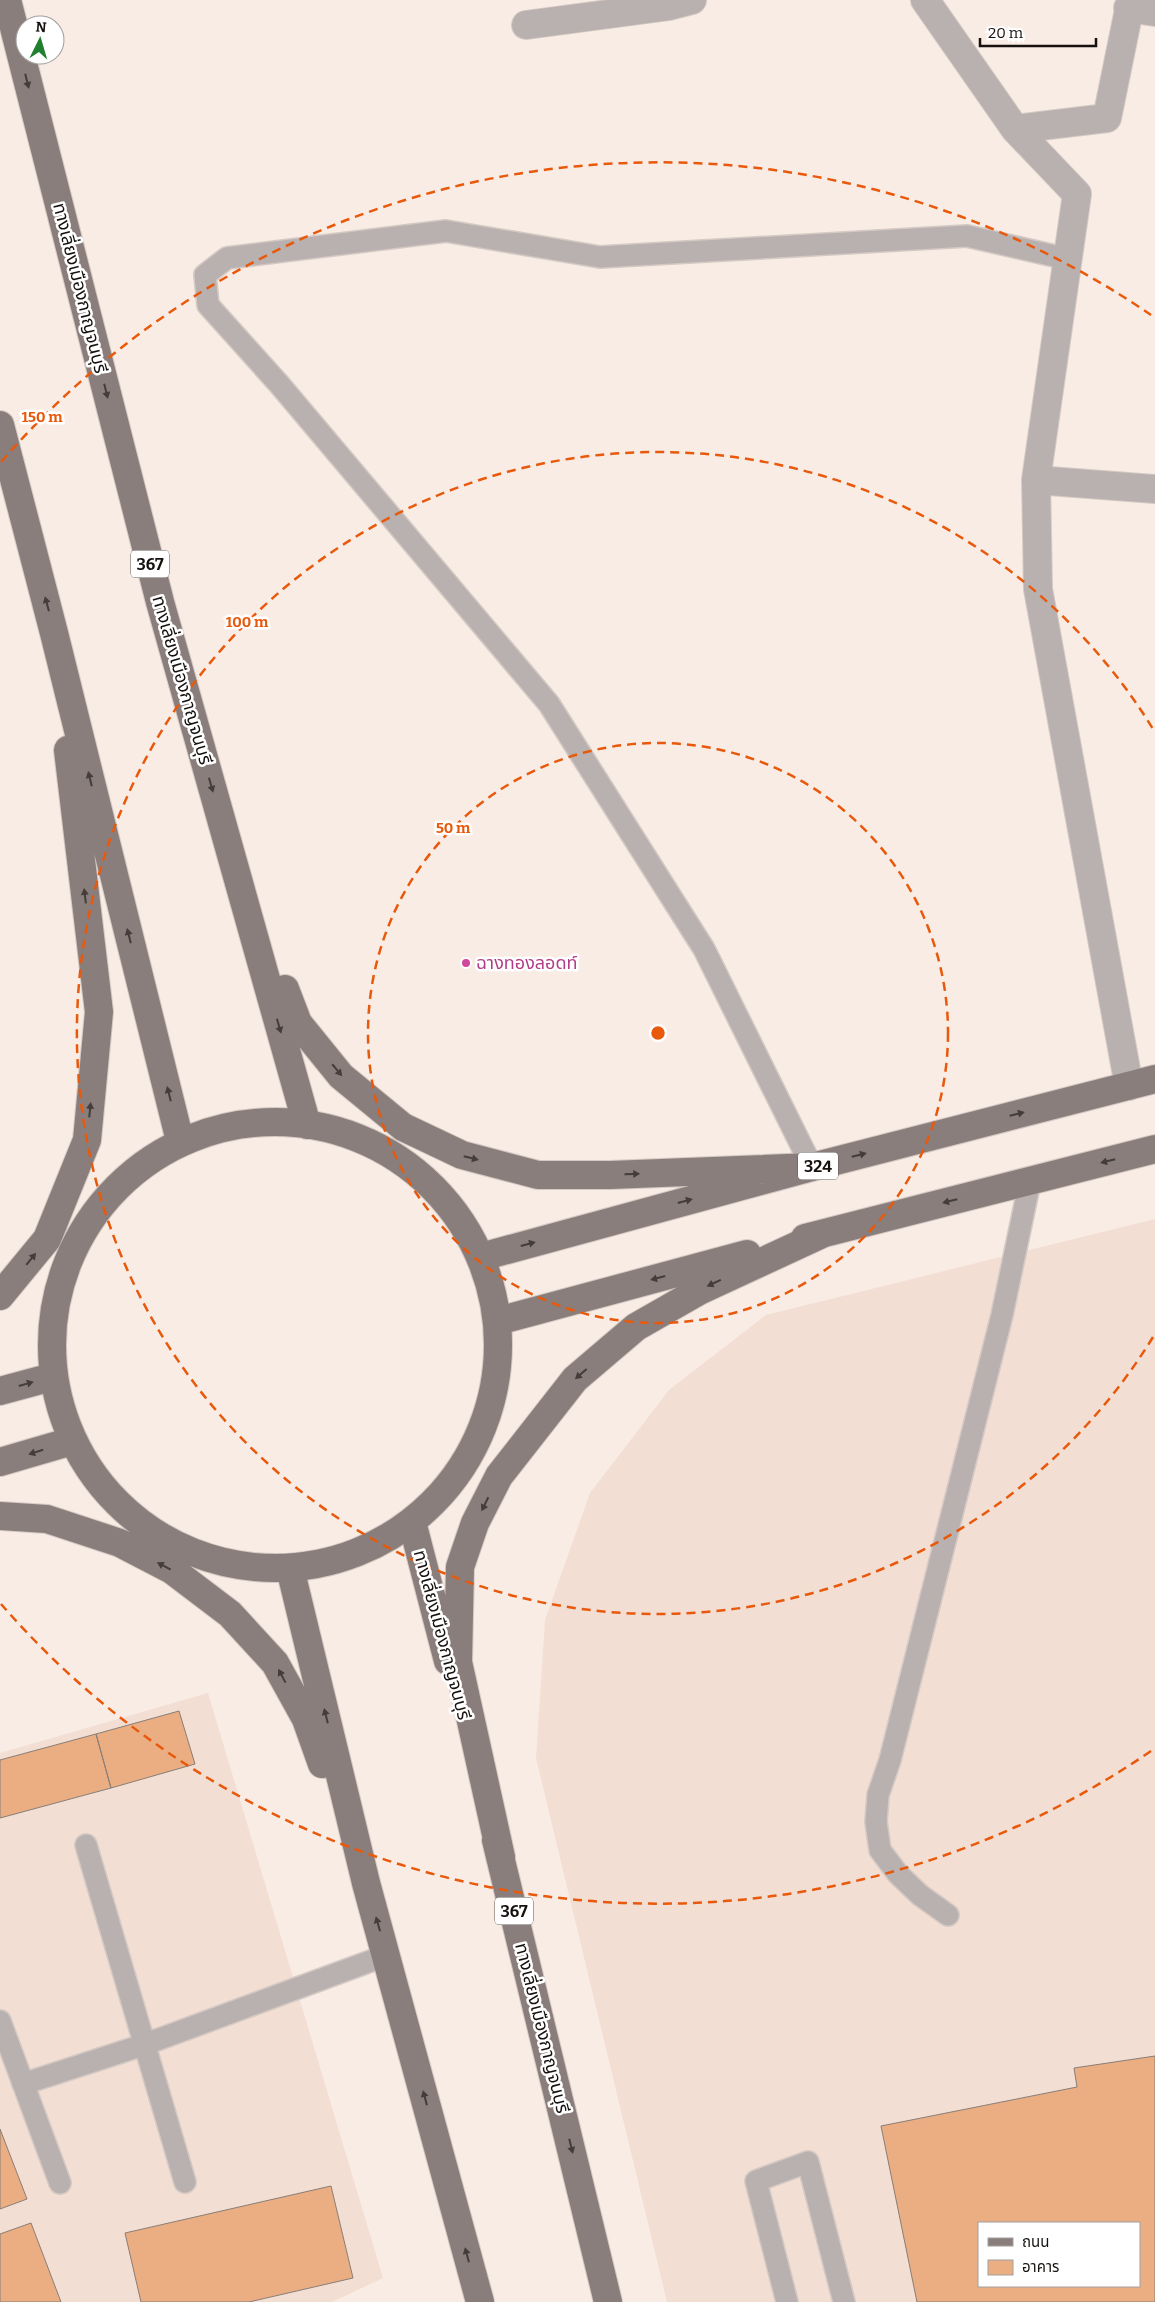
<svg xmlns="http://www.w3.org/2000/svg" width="1155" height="2302" font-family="Bitter,'Noto Sans Thai',serif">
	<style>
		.built { fill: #f2ded3; fill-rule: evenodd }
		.building { fill: #ebad82; stroke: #887e77; fill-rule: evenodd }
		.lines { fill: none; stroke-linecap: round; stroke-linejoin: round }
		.lane-casing { stroke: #d5c9c3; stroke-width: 24 }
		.street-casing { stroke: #d5c9c3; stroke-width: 30 }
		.primary-casing { stroke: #d5c9c3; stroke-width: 30 }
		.lane { stroke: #b8b1b0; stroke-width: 21 }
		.street { stroke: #b8b1b0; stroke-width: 28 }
		.primary { stroke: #897e7b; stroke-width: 28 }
		.oneway { fill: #443d3a }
		.ring { fill: none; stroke: #e8590c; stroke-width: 2.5; stroke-dasharray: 9 6 }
		.hotel-dot { fill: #d1479c; stroke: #fff; stroke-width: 2 }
		.labels { text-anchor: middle; stroke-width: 5; stroke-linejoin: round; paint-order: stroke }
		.shield { fill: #fff; stroke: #5c5857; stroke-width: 1 }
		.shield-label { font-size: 16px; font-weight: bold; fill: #16110f }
		.street-label { font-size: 18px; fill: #16110f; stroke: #fff }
		.hotel-label { font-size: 18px; fill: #b23c85; stroke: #fff; text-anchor: start }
		.centre { fill: #e8590c; stroke: #fff; stroke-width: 2.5 }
		.ring-label { font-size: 15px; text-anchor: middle; font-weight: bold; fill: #e8590c; stroke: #fff; stroke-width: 5; stroke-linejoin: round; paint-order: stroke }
	</style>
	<rect width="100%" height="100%" fill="#f9ece5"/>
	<path class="built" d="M1155,1219v1083h-488l-131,-544 9,-138 45,-127 79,-103 97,-75zM979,2223h160v63h-160z
		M208,1693l175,585 -51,24h-332v-549z"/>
	<path class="building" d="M179,1711l16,53 -84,24 -15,-54z
		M96,1734l15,54 -111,30v-58z
		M1155,2056v246h-238l-36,-176 196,-39 -3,-19zM979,2223h160v63h-160z
		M0,2129l27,70 -27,10z
		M331,2186l22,92 -104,24h-108l-16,-69z
		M31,2223l30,79h-61v-68z"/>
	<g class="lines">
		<defs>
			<path id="lane" d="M812,1167l-108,-218 -155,-245 -270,-320 -71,-79 -3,-30 22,-17 219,-27 154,26 367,-21 101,23
				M86,1845l99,337
				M948,1915l-28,-20 -22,-21 -18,-24 -4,-28 2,-27 12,-35 112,-445 28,-134
				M0,2021l60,162
				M23,2084l123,-40 241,-89
				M787,2302l-31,-121 52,-19 36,140"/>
			<path id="street" d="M925,0l90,129 62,65 -41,286 2,109 91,497
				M1128,8l27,4
				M526,25l143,-19 23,-6
				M1015,129l92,-11 24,-118
				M1036,480l119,9"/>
			<path id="primary" d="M7,0l153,602 147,523
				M0,425l54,208 126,508
				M285,989l13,34 43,53 62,51 59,28 76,20h72l202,-8
				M52 1345a223 223 0 1 1 446 0a223 223 0 1 1-446 0Z
				M805,1238l350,-89
				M481,1257l331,-90 343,-88
				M0,1296l47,-57 40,-99 12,-128 -31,-262
				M498,1321l249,-67
				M0,1391l52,-14
				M0,1462l72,-21
				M0,1516l47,3 73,24 52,27 58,44 45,49 31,56 16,45
				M412,1522l36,139
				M290,1568l76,315 114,419
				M496,1840l112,462
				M501,1857l-43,-195 2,-95 15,-44 24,-47 76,-97 61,-52 63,-36 123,-57"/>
		</defs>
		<use href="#lane" class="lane-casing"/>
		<use href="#street" class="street-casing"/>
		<use href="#primary" class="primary-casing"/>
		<use href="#lane" class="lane"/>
		<use href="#street" class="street"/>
		<use href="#primary" class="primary"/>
	</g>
	<defs><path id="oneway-solid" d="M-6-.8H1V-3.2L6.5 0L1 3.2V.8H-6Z" transform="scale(1.25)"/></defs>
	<g class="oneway">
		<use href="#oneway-solid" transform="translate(27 81) rotate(76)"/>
		<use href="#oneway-solid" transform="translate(106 391) rotate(76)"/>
		<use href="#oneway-solid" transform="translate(47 604) rotate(-105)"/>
		<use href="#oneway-solid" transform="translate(90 779) rotate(-104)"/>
		<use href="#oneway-solid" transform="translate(211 785) rotate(74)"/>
		<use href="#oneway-solid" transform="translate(85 896) rotate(-97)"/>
		<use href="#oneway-solid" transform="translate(129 936) rotate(-104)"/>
		<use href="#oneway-solid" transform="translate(279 1026) rotate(74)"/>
		<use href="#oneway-solid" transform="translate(337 1070) rotate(50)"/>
		<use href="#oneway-solid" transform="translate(169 1094) rotate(-104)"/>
		<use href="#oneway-solid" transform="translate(90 1110) rotate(-84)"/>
		<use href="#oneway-solid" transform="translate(1017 1114) rotate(-14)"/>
		<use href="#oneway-solid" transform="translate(859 1155) rotate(-14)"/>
		<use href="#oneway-solid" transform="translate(471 1158) rotate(14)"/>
		<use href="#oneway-solid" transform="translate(1108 1161) rotate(166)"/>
		<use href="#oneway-solid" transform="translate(632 1174) rotate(-2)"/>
		<use href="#oneway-solid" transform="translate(685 1201) rotate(-15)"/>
		<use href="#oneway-solid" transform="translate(950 1201) rotate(166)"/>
		<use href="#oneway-solid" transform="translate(528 1244) rotate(-15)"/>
		<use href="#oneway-solid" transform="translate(31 1259) rotate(-51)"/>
		<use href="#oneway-solid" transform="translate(658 1278) rotate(165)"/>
		<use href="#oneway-solid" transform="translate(714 1283) rotate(155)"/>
		<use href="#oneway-solid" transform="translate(581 1374) rotate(139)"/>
		<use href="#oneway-solid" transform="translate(26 1384) rotate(-16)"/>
		<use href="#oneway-solid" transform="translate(36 1452) rotate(163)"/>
		<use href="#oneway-solid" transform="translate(485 1504) rotate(116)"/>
		<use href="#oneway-solid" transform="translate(164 1566) rotate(-152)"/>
		<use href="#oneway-solid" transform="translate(282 1676) rotate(-118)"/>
		<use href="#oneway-solid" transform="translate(326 1716) rotate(-104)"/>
		<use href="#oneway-solid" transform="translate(378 1924) rotate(-106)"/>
		<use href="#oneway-solid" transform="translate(425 2098) rotate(-105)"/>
		<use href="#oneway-solid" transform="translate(571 2146) rotate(76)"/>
		<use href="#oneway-solid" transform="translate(467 2255) rotate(-105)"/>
	</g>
	<g class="ring">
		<circle cx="658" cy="1033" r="290"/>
		<path d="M1153 1337A581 581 0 1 1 1153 729"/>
		<path d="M1151 1751A871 871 0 0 1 1 1604M1 462A871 871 0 0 1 1151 315"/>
	</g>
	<circle class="hotel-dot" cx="466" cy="963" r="5"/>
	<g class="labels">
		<g class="shield">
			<rect x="131" y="550.5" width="38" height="27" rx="4"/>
			<rect x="798" y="1152.5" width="40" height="27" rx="4"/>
			<rect x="495" y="1897.5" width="38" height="27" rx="4"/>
		</g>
		<g class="shield-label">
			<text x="150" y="570">367</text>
			<text x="818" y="1172">324</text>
			<text x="514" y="1917">367</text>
		</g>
		<g class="street-label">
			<text transform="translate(80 288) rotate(76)" y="6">ทางเลี่ยงเมืองกาญจนบุรี</text>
			<text transform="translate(182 680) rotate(74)" y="6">ทางเลี่ยงเมืองกาญจนบุรี</text>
			<text transform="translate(442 1635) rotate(75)" y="6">ทางเลี่ยงเมืองกาญจนบุรี</text>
			<text transform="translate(542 2028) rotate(76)" y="6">ทางเลี่ยงเมืองกาญจนบุรี</text>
		</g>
		<g class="hotel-label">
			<text x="476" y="969">ฉางทองลอดท์</text>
		</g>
	</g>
	<circle cx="658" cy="1033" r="8" class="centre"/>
	<g class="ring-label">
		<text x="42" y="422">150 m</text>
		<text x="247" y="627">100 m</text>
		<text x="453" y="833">50 m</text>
	</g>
	<rect x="978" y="2222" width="162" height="65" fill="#ffffff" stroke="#a2a09f"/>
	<rect x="988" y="2238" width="25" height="8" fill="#897e7b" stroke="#a2a09f"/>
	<text x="1022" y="2247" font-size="15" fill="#16110f">ถนน</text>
	<rect x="988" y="2260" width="25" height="15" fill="#ebad82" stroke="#a2a09f"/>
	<text x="1022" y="2272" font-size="15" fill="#16110f">อาคาร</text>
	<g transform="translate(40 40) rotate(5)"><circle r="24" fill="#ffffff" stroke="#a2a09f"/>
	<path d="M0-4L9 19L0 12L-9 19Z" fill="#217f30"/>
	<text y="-8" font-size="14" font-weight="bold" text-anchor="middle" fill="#16110f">N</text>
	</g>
	<path d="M980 38v8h116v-8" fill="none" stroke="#16110f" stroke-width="2.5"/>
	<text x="988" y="38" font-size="15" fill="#16110f" stroke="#ffffff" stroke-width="4" paint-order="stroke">20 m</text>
</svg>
